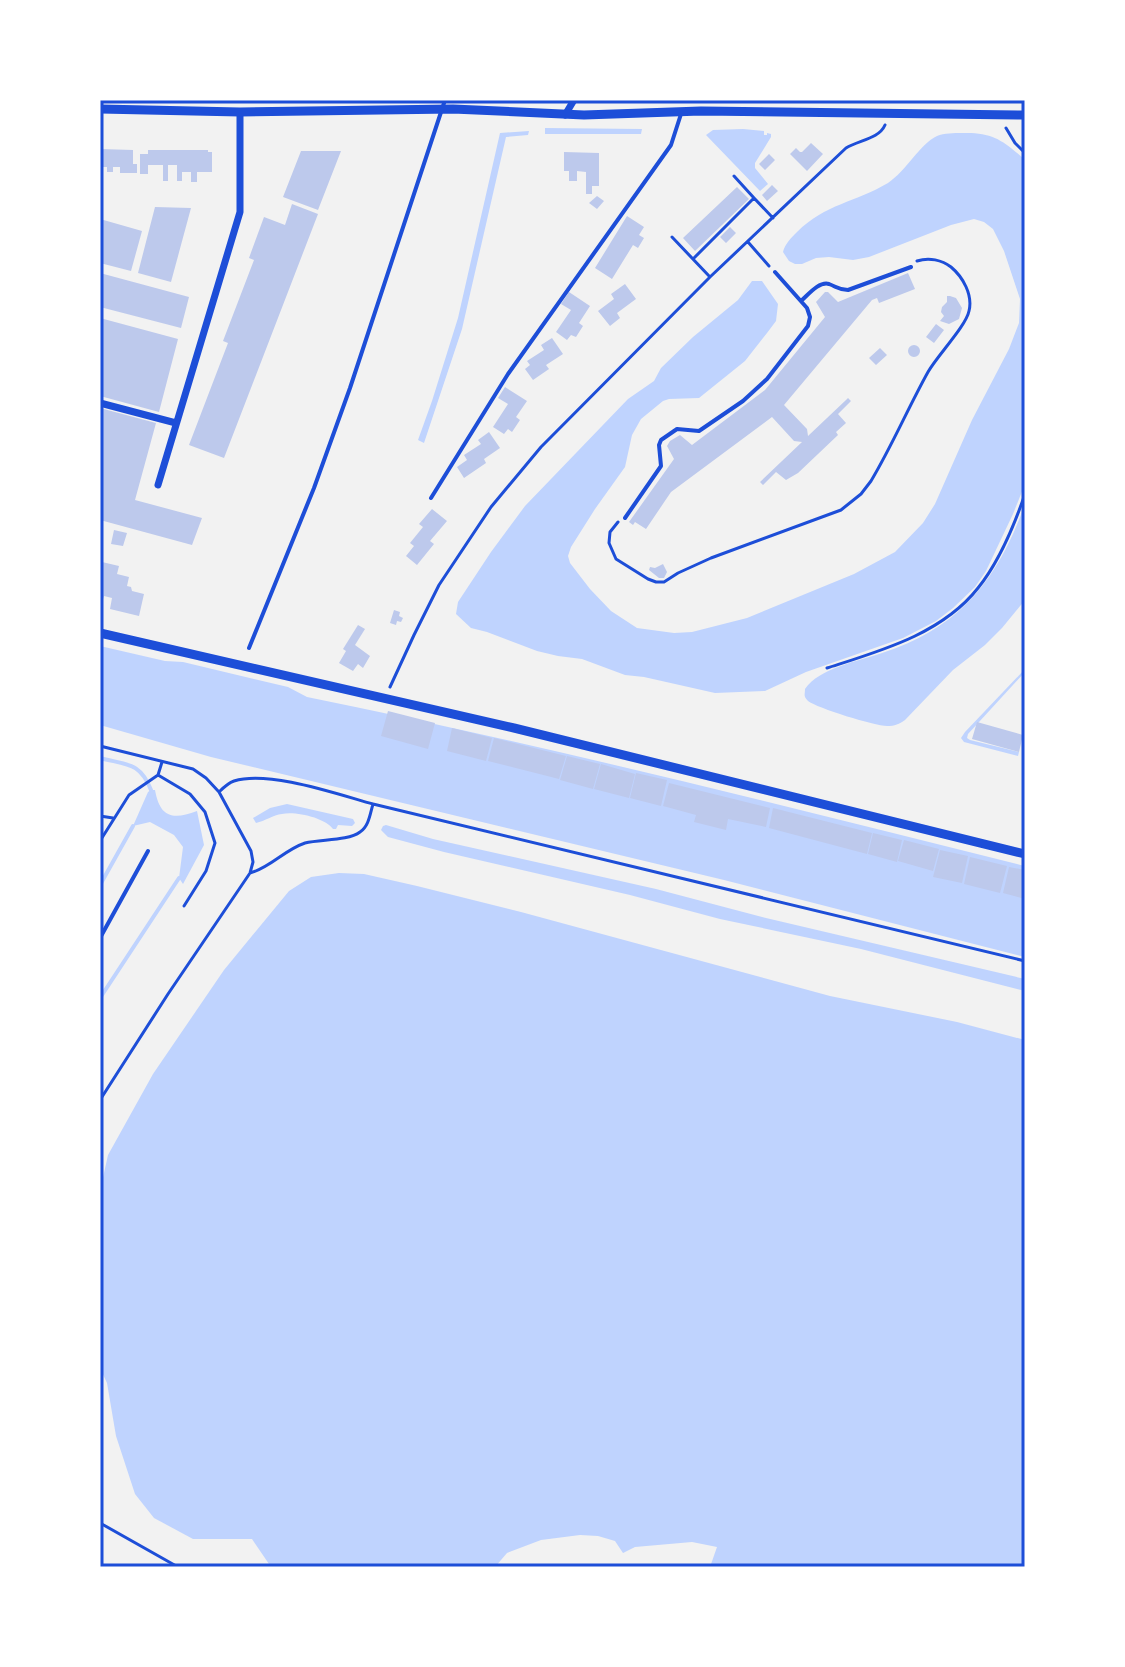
<svg xmlns="http://www.w3.org/2000/svg" width="1125" height="1667" font-family="'Titillium Web',sans-serif">
	<style>
		.water { fill: #bfd3fe }
		.lines { fill: none; stroke-linecap: round; stroke-linejoin: round }
		.stream { stroke: #bfd3fe; stroke-width: 4 }
		.building { fill: #bdc9ec }
		.path { stroke: #1d4ed8; stroke-width: 3 }
		.service { stroke: #1d4ed8; stroke-width: 4 }
		.minor { stroke: #1d4ed8; stroke-width: 7 }
		.tertiary { stroke: #1d4ed8; stroke-width: 9 }
		.neatline { fill: none; stroke: #1d4ed8; stroke-width: 3 }
	</style>
	<rect width="100%" height="100%" fill="#f2f2f2"/>
	<path class="water" d="M545,128l97,1 -1,5h-96z
		M743,129l21,2v4h3v-2l4,1v3l-16,26v5l13,16 -8,7 -54,-56 7,-5z
		M529,131l-1,4 -22,2 -44,192 -38,114 -6,-3 14,-39 26,-83 42,-185z
		M962,133c30,-1 41,7 63,27v324l-12,30 -27,57 -11,16 -22,21 -17,13 -33,17 -97,34 -41,19 -50,2 -71,-16 -19,-2 -43,-16 -24,-3 -21,-5 -50,-19 -16,-4 -15,-14 2,-12 33,-50 34,-46 103,-107 26,-18 7,-13 32,-31 45,-37 14,-19h10l16,23 -2,17 -9,12 -22,28 -46,37 -30,1 -6,2 -22,18 -9,16 -7,32 -30,42 -24,38 -3,9 2,7 20,26 21,22 26,17 37,5 18,-1 55,-14 107,-44 41,-22 28,-29 12,-19 37,-84 37,-71 10,-26 1,-24 -16,-48 -11,-22 -9,-7 -10,-3 -23,6 -82,32 -16,3 -24,-3 -13,1 -14,6h-7l-6,-3 -6,-9c2,-8 8,-14 14,-20 28,-28 59,-30 91,-49 18,-12 32,-39 49,-47 7,-3 17,-3 25,-3z
		M1025,504v96l-23,28 -17,17 -32,25 -48,50c-6,4 -10,6 -18,6 -12,0 -70,-18 -79,-25 -5,-5 -3,-6 -3,-12 14,-21 54,-28 77,-36 78,-25 116,-74 143,-149z
		M100,646l65,15 18,1 105,25 19,10c241,49 479,109 718,169v91l-301,-77 -513,-123 -111,-32z
		M1025,669v3l-57,62 -1,4 3,2 49,12 -1,4 -54,-14 -3,-4 4,-6z
		M151,790h4c5,28 18,30 42,21l7,34 -21,39 -4,-6 4,-31 -9,-12 -24,-13 -17,4 15,-34z
		M287,804l66,15 2,4 -3,3 -14,-1 -2,4h-3c-8,-11 -37,-18 -51,-15 -9,1 -17,7 -26,9l-3,-5 17,-10z
		M386,825l47,14 223,50 110,29 259,61v12l-164,-42 -141,-30 -90,-24 -186,-43 -56,-15 -7,-7 2,-4z
		M339,873l25,1 53,12 104,26 309,84 127,26 68,18v527h-288l-7,-3 -20,3 7,-20 -25,-5 -57,5 -12,6 -8,-12 -17,-5 -18,-1 -39,5 -34,13 -12,14h-224l-19,-28h-59l-39,-21 -19,-24 -19,-58 -9,-53 -7,-15v-177l8,-36 45,-81 71,-104 65,-79 22,-14z"/>
	<g class="lines">
		<path class="stream" d="M100,758c27,7 40,4 51,32
			M100,885l33,-59
			M100,998l79,-120"/>
	</g>
	<path class="building" d="M811,143l12,11 -16,17 -17,-17 6,-6 4,4h2z
		M100,149l33,1v14h4v9h-17v-6h-7v5h-6v-5h-7z
		M148,150h60v2h4v20h-15v10h-6v-10h-9v9h-5v-16h-9v16h-5v-16h-15v9h-8v-20h8z
		M301,151h40l-23,59 -35,-13z
		M564,152l35,1v33h-7v8h-6v-22l-9,-1v10h-8v-10h-5z
		M769,154l6,6 -10,10 -6,-6z
		M772,185l6,6 -11,10 -5,-6z
		M737,187l12,12 -54,52 -12,-13z
		M597,196l7,5 -7,8 -8,-6z
		M292,204l26,10 -94,244 -35,-13 39,-102 -5,-2 31,-81 -5,-2 15,-41 21,8z
		M155,207l36,1 -20,74 -33,-9z
		M627,216l17,11 -5,8 5,3 -6,10 -5,-3 -21,34 -17,-11z
		M100,219l42,12 -11,40 -31,-8z
		M730,227l6,6 -10,10 -6,-6z
		M100,273l89,24 -8,31 -81,-21z
		M908,273l7,16 -36,14 -2,-5 -5,2 -88,105 23,24 1,7 38,-36 2,-2 3,3 -13,13 8,9 -10,9 2,3 -40,38 -12,7 -10,-8 -13,13 -3,-3 42,-40 -8,-1 -22,-24 -101,75 -25,37 -11,-7 -2,3 -4,-3 45,-63 -7,-13 3,-5 10,-6 12,10 73,-55 60,-73 -9,-15 9,-10h3l10,10z
		M625,284l11,15 -19,14 3,5 -10,8 -12,-15 16,-12 -3,-5z
		M569,292l21,14 -11,17 4,3 -7,11 -5,-2 -4,5 -11,-8 15,-22 -10,-6z
		M947,296h3l6,2 6,10 -3,11 -10,5 -9,-3 4,-5 -3,-4 1,-5 5,-5z
		M100,318l78,21 -19,73 -59,-16z
		M936,324l8,6 -10,13 -8,-6z
		M552,338l11,16 -17,11 3,4 -16,11 -8,-11 5,-4 -3,-4 17,-11 -3,-5z
		M908 351a6 6 0 1 1 12 0a6 6 0 1 1-12 0Z
		M880,348l7,7 -11,10 -7,-7z
		M505,387l22,14 -11,16 4,3 -8,12 -4,-3 -4,5 -11,-7 15,-23 -10,-6z
		M100,408l56,15 -21,77 67,18 -10,27 -92,-25z
		M489,432l11,16 -16,11 2,4 -22,15 -7,-11 10,-7 -3,-5 17,-11 -3,-4z
		M432,509l15,12 -17,20 4,3 -17,21 -11,-9 8,-10 -4,-3 13,-16 -4,-3z
		M114,530l13,3 -4,13 -12,-2z
		M102,562l17,4 -2,8 12,3 -2,9 4,1 1,4 12,3 -5,22 -29,-7 2,-11 -8,-2 -4,13v-44h2z
		M663,564l4,8 -3,6h-5l-10,-8 1,-3 5,1z
		M394,610l6,2 -1,4 4,2 -2,4 -4,-1 -1,4 -6,-2z
		M358,625l7,4 -10,16 15,11 -7,12 -5,-4 -5,7 -14,-8 7,-12 -3,-2z
		M388,711l47,12 -7,26 -47,-13z
		M977,722l46,13 -4,17 -47,-13z
		M452,728l40,10 -6,23 -39,-10z
		M494,738l72,18 -7,23 -71,-18z
		M567,756l33,8 -7,25 -33,-9z
		M601,764l34,10 -6,24 -35,-9z
		M636,773l31,7 -6,26 -31,-8z
		M669,783l101,25 -4,19 -38,-8 -2,11 -32,-8 2,-7 -33,-9z
		M773,808l99,25 -5,21 -98,-26z
		M873,833l29,7 -5,22 -29,-8z
		M904,840l35,9 -6,22 -35,-10z
		M940,850l28,6 -6,27 -29,-6z
		M970,857l37,9 -7,27 -36,-9z
		M1009,867l16,3v29l-22,-6z"/>
	<g class="lines">
		<path class="path" d="M1006,128l9,15 10,10
			M754,198l19,20
			M672,237l38,40
			M748,242l21,24
			M693,259l61,-61 -20,-22
			M618,522l-8,10 -1,11 7,16 32,20 8,3h8l14,-9 33,-15 130,-48 20,-16 10,-13c21,-35 37,-73 57,-109 9,-16 38,-46 41,-61 4,-16 -6,-34 -18,-44 -9,-7 -22,-10 -34,-6
			M827,668c53,-17 115,-34 151,-80 21,-26 36,-62 47,-94
			M390,687l24,-52 25,-50 52,-78 50,-60 169,-170 136,-129c13,-8 33,-9 39,-23
			M100,746l93,23 13,9 13,14 32,59 2,11 -3,11 -82,121 -68,106
			M158,775l32,19 15,18 10,31 -9,28 -22,35
			M219,792c4,-4 9,-9 15,-11 34,-11 103,13 139,23l652,157
			M100,816l13,2
			M100,841l29,-46 29,-20 4,-13
			M250,873c20,-5 34,-23 55,-30 16,-4 43,-2 55,-11 9,-6 10,-18 13,-28
			M100,1523l78,44"/>
		<path class="service" d="M801,301c7,-6 18,-20 28,-17 8,3 10,6 19,6l63,-23
			M431,498l77,-124 163,-229 10,-31
			M625,518l36,-52 -2,-21 2,-5 16,-11 22,2 44,-30 24,-22 41,-53 2,-9 -3,-9 -32,-36
			M249,648l65,-160 36,-100 95,-288
			M100,938l48,-87"/>
		<path class="minor" d="M565,115l9,-15
			M100,403l76,20
			M158,485l82,-273v-100"/>
		<path class="tertiary" d="M100,109l140,3 213,-3 131,6 117,-4 324,4
			M100,633l414,95 511,126"/>
	</g>
	<rect width="1125" height="1667" fill="none" stroke="#ffffff" stroke-width="204"/>
	<rect x="102" y="102" width="921" height="1463" class="neatline"/>
</svg>
